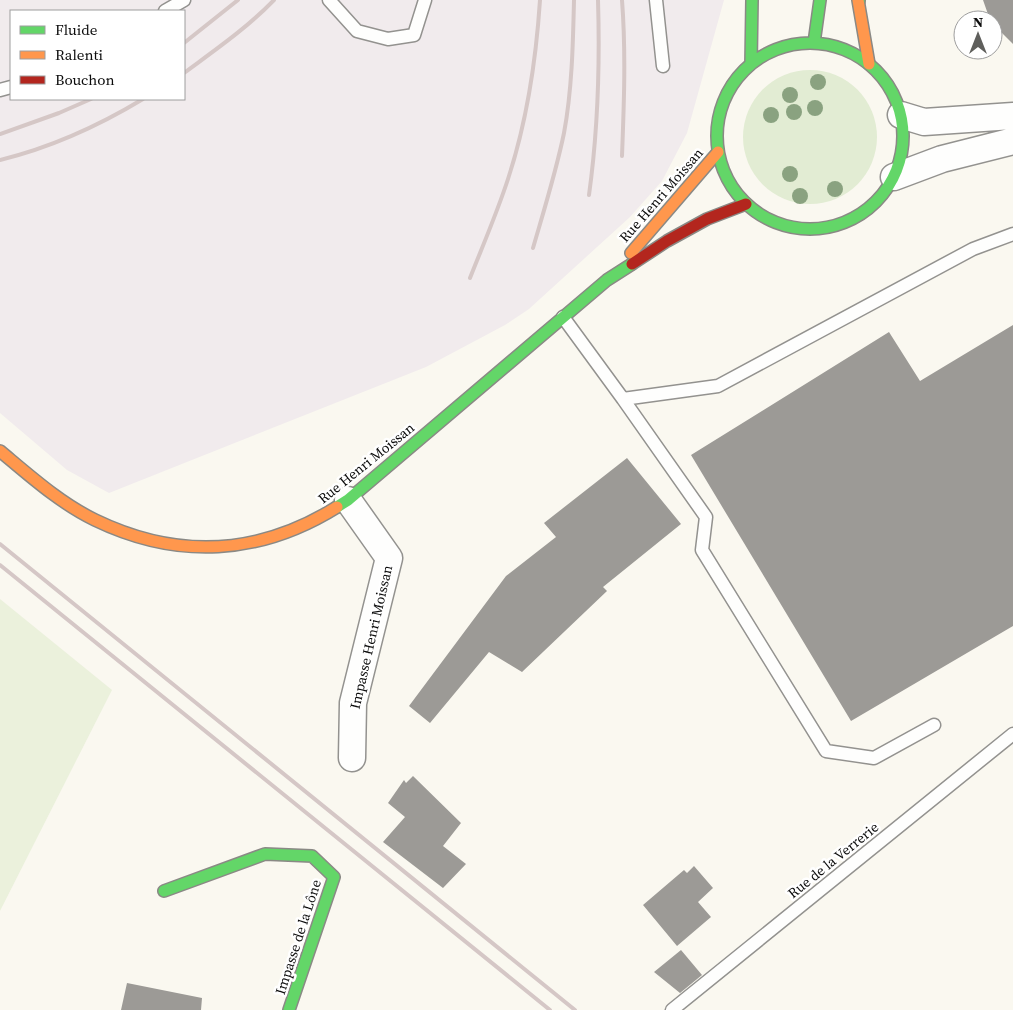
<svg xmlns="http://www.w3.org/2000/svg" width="1013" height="1010" font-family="'Source Serif 4',serif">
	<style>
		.industrial { fill: #f1ebed; fill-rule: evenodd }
		.green { fill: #e2ecd3 }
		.pitch { fill: #ebf1dc }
		.building { fill: #9c9a96 }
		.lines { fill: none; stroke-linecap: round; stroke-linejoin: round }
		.lane-casing { stroke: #93928f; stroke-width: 15 }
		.street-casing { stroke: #93928f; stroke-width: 29 }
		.fast-casing { stroke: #8a8985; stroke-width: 14 }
		.slow-casing { stroke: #8a8985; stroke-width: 14 }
		.jam-casing { stroke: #8a8985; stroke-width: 14 }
		.lane { stroke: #fefefd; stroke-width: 12 }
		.street { stroke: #fefefd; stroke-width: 26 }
		.fast { stroke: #63d668; stroke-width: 11 }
		.slow { stroke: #ff974d; stroke-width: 11 }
		.jam { stroke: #b3261e; stroke-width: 11 }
		.rail { stroke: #d5c7c6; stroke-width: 4 }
		.tree { fill: #8aa280 }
		.labels { text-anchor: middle; stroke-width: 5; stroke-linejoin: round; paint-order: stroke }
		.street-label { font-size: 14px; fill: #0c0c0c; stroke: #fff }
	</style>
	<rect width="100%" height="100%" fill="#faf8f0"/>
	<path class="industrial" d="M0,0h724l-37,133 -25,48 -32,36 -101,92 -24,16 -79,42 -317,126 -42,-23 -67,-57zM11,11h173v88h-173z"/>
	<path class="green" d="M743 137a67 67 0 1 1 134 0a67 67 0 1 1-134 0Z"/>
	<path class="pitch" d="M0,599l112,91 -112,221z"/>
	<path class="building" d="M983,0h30v44l-20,-20v-4h-3z
		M1013,325v301l-162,95 -160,-266 198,-123 31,49z
		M627,458l54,66 -78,63 4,4 -85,81 -33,-20 -59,71 -21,-17 97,-130 50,-39 -12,-14z
		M413,776l48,47 -18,23 23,18 -23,24 -60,-46 22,-25 -17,-14 16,-23 2,3z
		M694,866l19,22 -15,14 13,15 -34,29 -34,-41 41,-35 3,3z
		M681,950l21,25 -22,18 -26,-21z
		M127,983l75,15 -1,12h-80z"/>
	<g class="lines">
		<defs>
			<path id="lane" d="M329,0l28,31 31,8 26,-4 11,-35
				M656,0l7,66
				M165,11l19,-11
				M0,90l11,-3
				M563,317l60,82 95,-13 255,-137 40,-15
				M623,399l83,118 -4,33 124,201 48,7 60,-33
				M672,1010l341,-276"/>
			<path id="street" d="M901,115l23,7 89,-6
				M894,177l48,-18 71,-18
				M348,500l41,58 -36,145 -1,55"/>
			<path id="fast" d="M859,0v1
				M814,43l6,-43
				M717 136a93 93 0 1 1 186 0a93 93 0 1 1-186 0Z
				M751,64l1,-64
				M337,507l11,-7 259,-220 25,-16
				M164,891l101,-37 47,2 22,21 -45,133"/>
			<path id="slow" d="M858,0l11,64
				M631,253l87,-101
				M0,451c30,25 60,52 95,69 83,40 165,35 242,-13"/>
			<path id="jam" d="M632,264l35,-23 40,-22 39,-15"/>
		</defs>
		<use href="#lane" class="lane-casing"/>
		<use href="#street" class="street-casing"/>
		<use href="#fast" class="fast-casing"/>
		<use href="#slow" class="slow-casing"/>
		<use href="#jam" class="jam-casing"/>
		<use href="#lane" class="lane"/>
		<use href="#street" class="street"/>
		<use href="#fast" class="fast"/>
		<use href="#slow" class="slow"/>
		<use href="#jam" class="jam"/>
		<path class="rail" d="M184,43l54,-43
			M184,73c31,-23 63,-45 90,-73
			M0,134l59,-21 32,-14
			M622,156c2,-52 4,-104 0,-156
			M0,160c49,-12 100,-35 143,-61
			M589,195c9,-65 11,-129 9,-195
			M533,248c11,-38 23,-76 31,-115 8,-43 9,-89 10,-133
			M470,278c13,-33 27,-65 38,-99 19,-58 28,-118 32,-179
			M0,544l575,466
			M0,565l550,445"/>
	</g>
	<g class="tree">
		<circle cx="818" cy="82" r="8"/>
		<circle cx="790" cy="95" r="8"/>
		<circle cx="815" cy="108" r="8"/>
		<circle cx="794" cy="112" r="8"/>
		<circle cx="771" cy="115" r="8"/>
		<circle cx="790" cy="174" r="8"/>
		<circle cx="835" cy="189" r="8"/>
		<circle cx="800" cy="196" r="8"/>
	</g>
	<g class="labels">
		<g class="street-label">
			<text transform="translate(661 195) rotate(-49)" y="5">Rue Henri Moissan</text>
			<text transform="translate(366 463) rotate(-39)" y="5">Rue Henri Moissan</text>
			<text transform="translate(371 637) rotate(-77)" y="5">Impasse Henri Moissan</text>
			<text transform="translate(833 860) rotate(-39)" y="5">Rue de la Verrerie</text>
			<text transform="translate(298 937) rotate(-72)" y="5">Impasse de la Lône</text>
		</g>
	</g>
	<rect x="10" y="10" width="175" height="90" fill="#ffffff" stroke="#9e9e9e"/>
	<rect x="20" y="26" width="25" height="8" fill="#63d668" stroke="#9e9e9e"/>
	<text x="55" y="35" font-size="15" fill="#0c0c0c">Fluide</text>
	<rect x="20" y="51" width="25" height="8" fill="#ff974d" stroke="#9e9e9e"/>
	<text x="55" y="60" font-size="15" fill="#0c0c0c">Ralenti</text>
	<rect x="20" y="76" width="25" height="8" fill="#b3261e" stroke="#9e9e9e"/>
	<text x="55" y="85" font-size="15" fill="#0c0c0c">Bouchon</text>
	<g transform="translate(978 35)"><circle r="24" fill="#ffffff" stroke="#9e9e9e"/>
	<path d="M0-4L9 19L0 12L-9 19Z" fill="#5f5f5c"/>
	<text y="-8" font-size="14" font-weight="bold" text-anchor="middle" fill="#0c0c0c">N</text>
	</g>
</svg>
